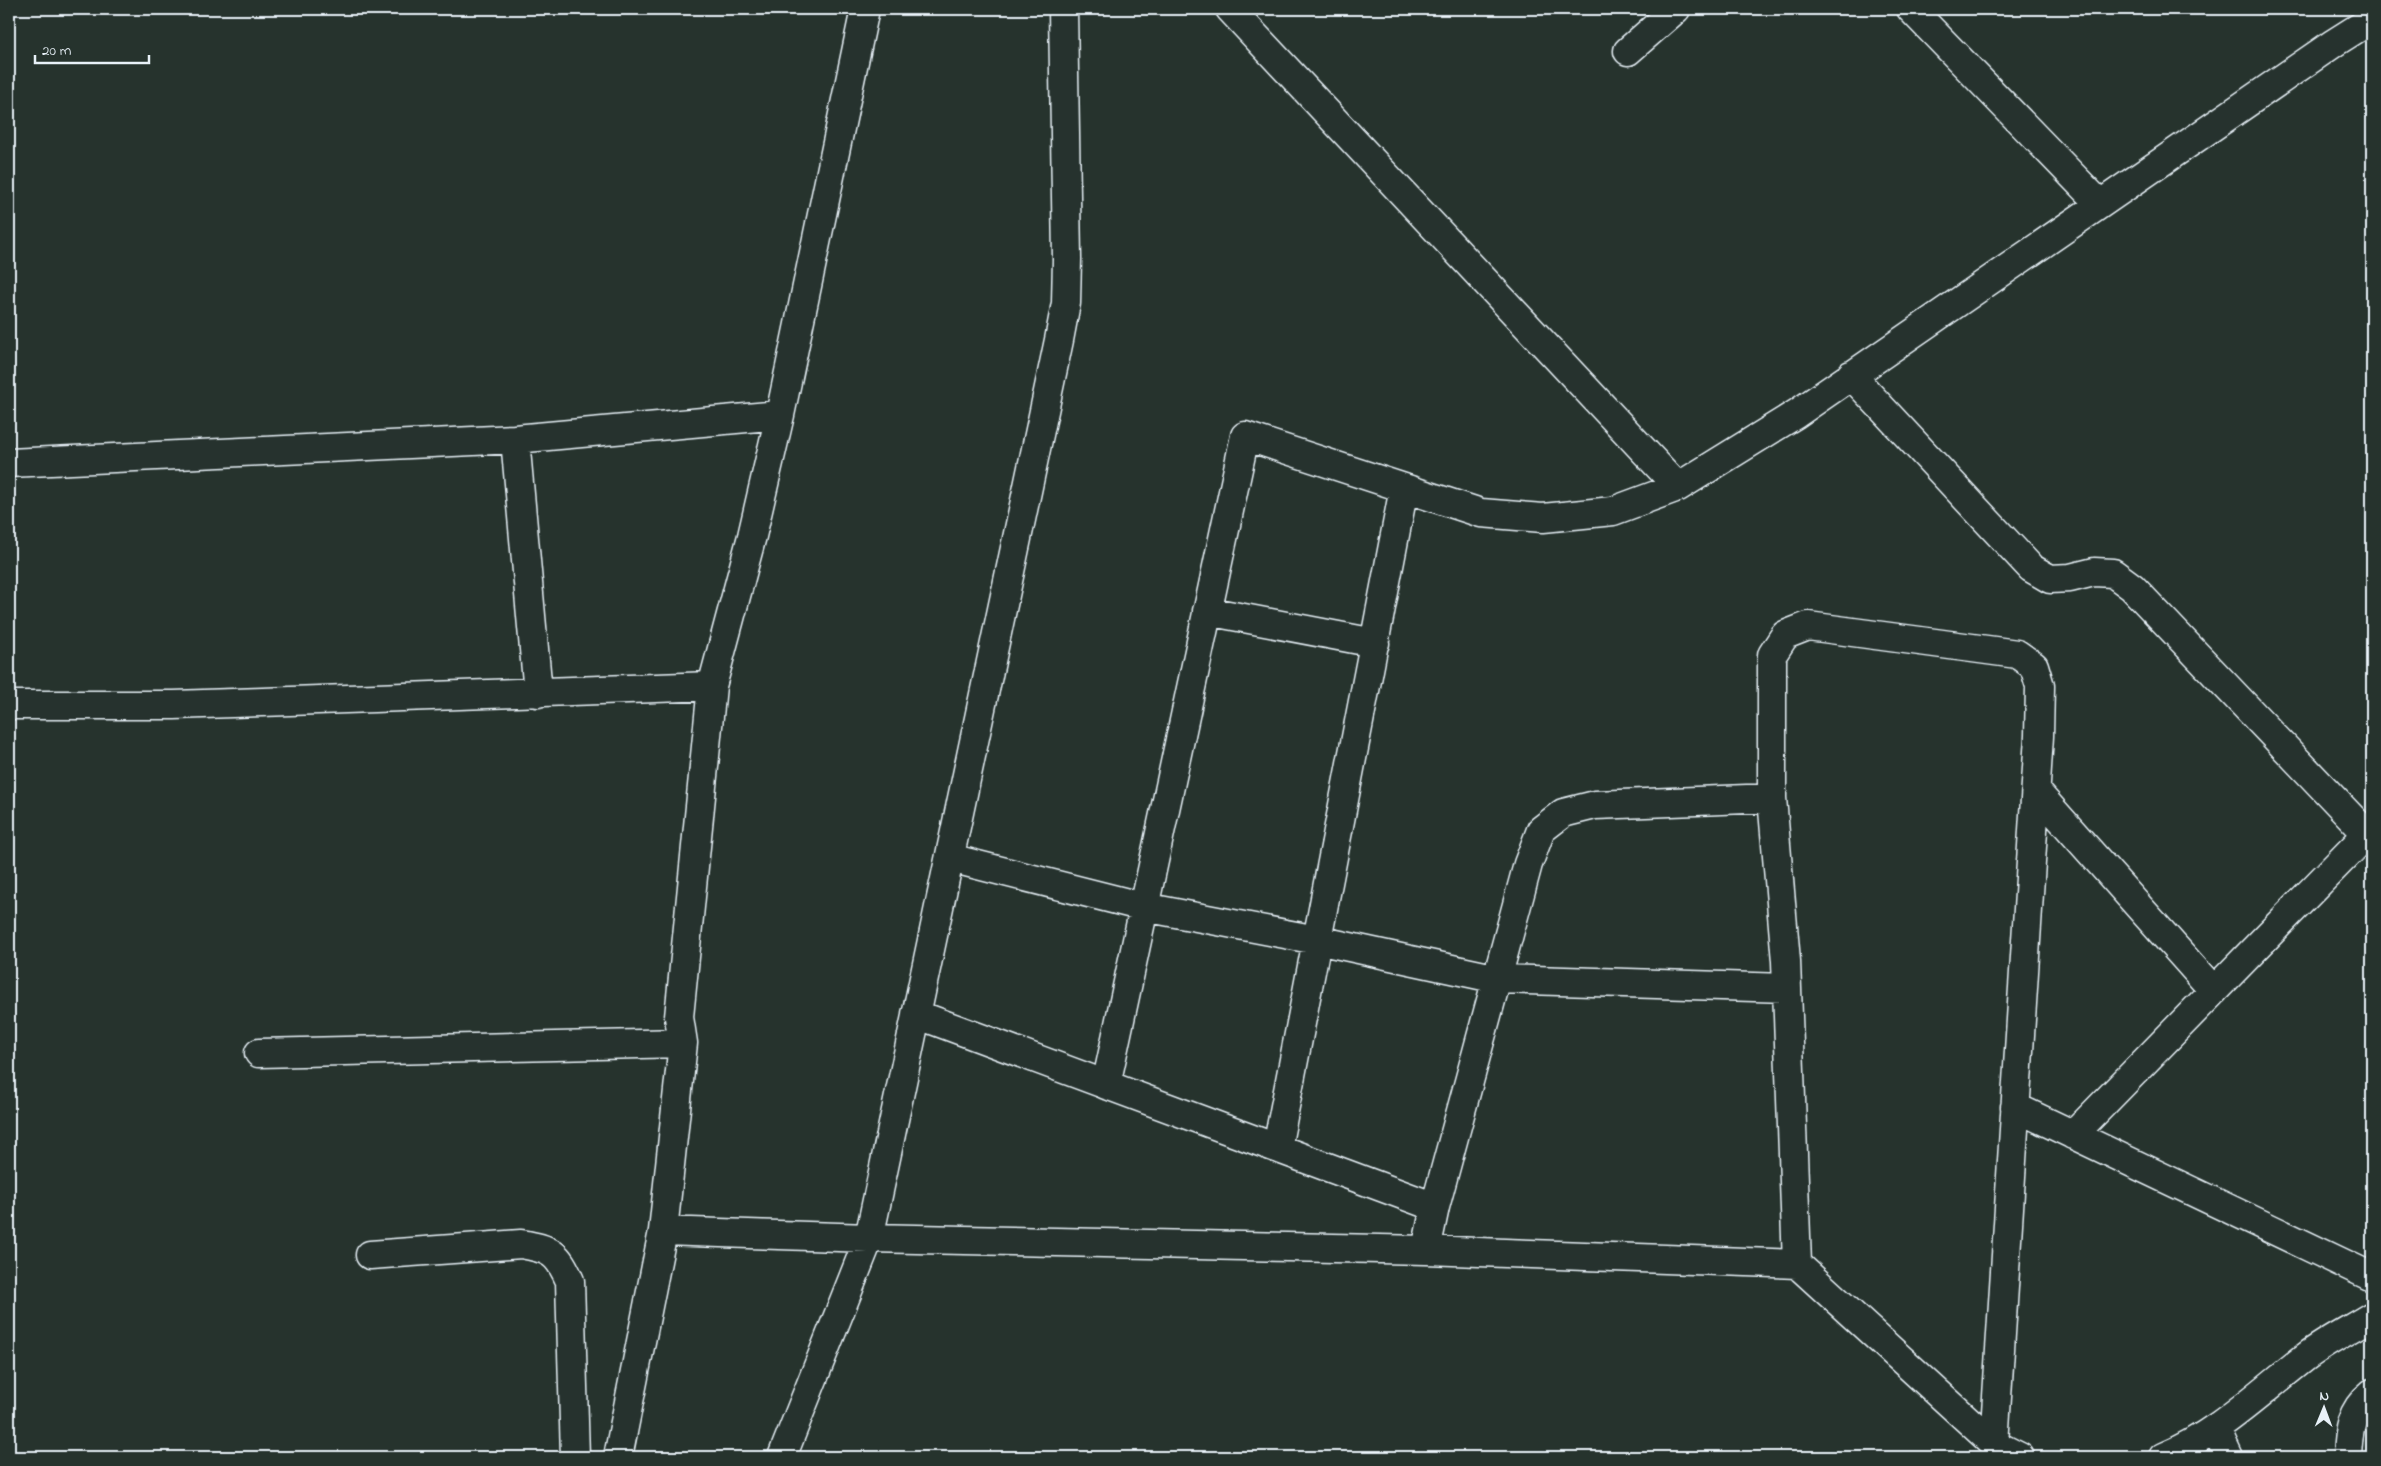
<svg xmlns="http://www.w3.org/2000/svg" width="2381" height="1466" font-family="'Indie Flower',sans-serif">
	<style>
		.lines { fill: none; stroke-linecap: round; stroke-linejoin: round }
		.minor-casing { stroke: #e8f1f8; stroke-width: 31 }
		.minor { stroke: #26332d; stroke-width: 28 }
	</style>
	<rect width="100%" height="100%" fill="#26332d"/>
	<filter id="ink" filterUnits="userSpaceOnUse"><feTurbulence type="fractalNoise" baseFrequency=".02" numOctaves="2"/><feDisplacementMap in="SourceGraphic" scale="10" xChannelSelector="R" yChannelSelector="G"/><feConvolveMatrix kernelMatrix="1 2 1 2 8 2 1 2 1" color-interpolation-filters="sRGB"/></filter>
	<g filter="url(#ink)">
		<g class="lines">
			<defs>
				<path id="minor" d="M1230,9l448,478
					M1911,9l189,195
					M1628,51l48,-42
					M1851,375l180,193 19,11 20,-1 24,-6 19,1 19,14 240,252
					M515,439l23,254
					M9,463l506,-24 265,-24
					M1207,611l168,32
					M9,705h165l538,-19
					M2036,791l178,200
					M950,858l194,49 173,33 181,39 289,9
					M916,1014l519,193
					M259,1053l424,-10
					M1106,1085l139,-649 236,77 62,5 70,-7 65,-24 118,-73 538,-371 38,-24
					M2015,1107l357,170
					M2073,1135l294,-301
					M1277,1148l127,-660
					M663,1231l206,7 557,12 371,14 197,180 26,13
					M1426,1250l9,-43 93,-343 13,-34 22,-17 32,-8 177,-7
					M370,1255l151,-11c30,5 37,9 49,37l5,176
					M1797,1264l-11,-303 -14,-163v-143l13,-20 23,-9 209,28 17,12 6,20 -1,50 -45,708
					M2216,1429l13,28
					M618,1457l45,-226 20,-188 -4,-26 33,-331 40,-150 28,-121 85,-406
					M782,1457l87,-219 190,-898 7,-37 1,-44 -4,-250
					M2163,1457c55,-23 97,-65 144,-101 20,-15 44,-27 65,-40
					M2347,1457c1,-26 3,-46 25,-64"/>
			</defs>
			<use href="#minor" class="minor-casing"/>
			<use href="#minor" class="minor"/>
		</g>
	</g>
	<rect width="2381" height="1466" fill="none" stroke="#26332d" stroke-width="30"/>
	<rect x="15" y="15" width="2351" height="1436" fill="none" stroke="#e8f1f8" stroke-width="2" filter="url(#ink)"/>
	<g transform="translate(2324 1408) rotate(1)" stroke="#26332d" stroke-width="4" paint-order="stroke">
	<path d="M0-4L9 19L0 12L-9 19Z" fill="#e8f1f8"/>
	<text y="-8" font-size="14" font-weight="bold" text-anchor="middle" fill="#e8f1f8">N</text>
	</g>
	<path d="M35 55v8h114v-8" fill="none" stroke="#e8f1f8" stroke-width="2.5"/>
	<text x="42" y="55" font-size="15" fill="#e8f1f8" stroke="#26332d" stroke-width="4" paint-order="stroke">20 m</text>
</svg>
